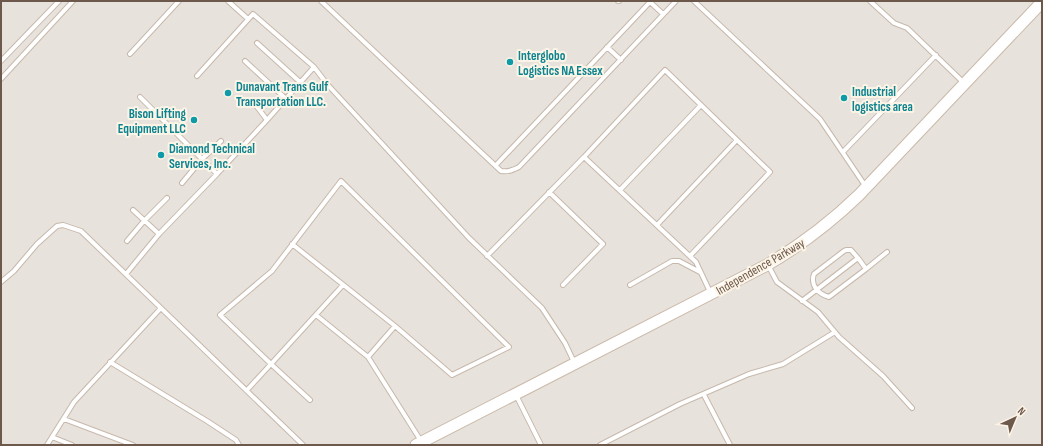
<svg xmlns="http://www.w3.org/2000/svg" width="1043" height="446" font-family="'Sofia Sans Condensed',sans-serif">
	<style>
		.industrial { fill: #e8e2dc }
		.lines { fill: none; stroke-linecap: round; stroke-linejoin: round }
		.lane-casing { stroke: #c7b8ab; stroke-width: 6 }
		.secondary-casing { stroke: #cab9a9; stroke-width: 13 }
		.lane { stroke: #fff; stroke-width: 4 }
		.secondary { stroke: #fff; stroke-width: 11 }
		.culture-dot { fill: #0f9aa8; stroke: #fcf5e7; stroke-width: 1.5 }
		.labels { text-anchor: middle; stroke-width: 4; stroke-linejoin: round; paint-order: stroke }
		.culture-label { font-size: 13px; font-weight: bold; fill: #0d838f; stroke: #fcf5e7; text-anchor: start }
		.street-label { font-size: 13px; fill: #6d584c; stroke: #fcf5e7 }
	</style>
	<rect width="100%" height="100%" fill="#f8f0e2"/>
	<path class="industrial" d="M1,1h1041v444h-1041z"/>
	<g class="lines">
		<defs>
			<path id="lane" d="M228,1l20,18
				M321,1l148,140 32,30c8,1 12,-1 18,-4l157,-166
				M618,1h1
				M649,1l14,13
				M694,1l126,118 46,68
				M870,1l24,22 13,5 57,55
				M257,43l43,39
				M607,47l14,13
				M130,54l49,-53
				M1,61l58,-60
				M245,61l41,38
				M197,76l56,-62 61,53 13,17 142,154 73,70 23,35 9,19
				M1,79l72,-78
				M140,97l77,77 -58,60
				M267,120l47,-53
				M843,152l93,-97
				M584,157l112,105 15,32
				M496,165l154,-163
				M217,174l50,-54 -9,-12 -6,-6
				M182,183l20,-24 19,-18
				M620,190l81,-85
				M549,192l54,52 -40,41
				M657,225l80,-85
				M127,241l17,-20 23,-23
				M292,244l103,82
				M487,256l97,-99 81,-87 105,102 -80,84
				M858,258l-7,-8h-5l-2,1 -30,23c-4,11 4,20 15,23l37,-28
				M768,265l9,17 41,30 21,25 44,39 29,32
				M126,274l33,-40 -26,-24
				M1,282l13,-11 23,-27 20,-18 6,-1 18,6 222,214
				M630,285l42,-24h7l21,11
				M802,301l56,-43 8,11 21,-17
				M316,315l52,42
				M110,362l97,59 29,19 3,5
				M247,390l24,-26 -51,-49 52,-44 69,-90 168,166 -57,28 -57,-49 -27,31 53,84
				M516,395l25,50
				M704,395l26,50
				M310,400l-39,-36 72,-79
				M64,419l69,26
				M52,437l20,8
				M47,445l27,-43 87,-94
				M600,445l80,-41 69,-30 34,-10 52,-32"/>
			<path id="secondary" d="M416,445l351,-180c34,-20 64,-43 92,-70l183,-193"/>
		</defs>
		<use href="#lane" class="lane-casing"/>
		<use href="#secondary" class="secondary-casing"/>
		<use href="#lane" class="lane"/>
		<use href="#secondary" class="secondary"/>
	</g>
	<g class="culture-dot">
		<circle cx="510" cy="62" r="4"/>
		<circle cx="228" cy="93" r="4"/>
		<circle cx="844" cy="98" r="4"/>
		<circle cx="194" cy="120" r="4"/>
		<circle cx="161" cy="155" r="4"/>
	</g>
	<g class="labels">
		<g class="culture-label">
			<text x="518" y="60">Interglobo<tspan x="518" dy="15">Logistics NA Essex</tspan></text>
			<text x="236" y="91">Dunavant Trans Gulf<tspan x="236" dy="15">Transportation LLC.</tspan></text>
			<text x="852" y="96">Industrial<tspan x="852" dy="15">logistics area</tspan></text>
			<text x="186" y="118" text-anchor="end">Bison Lifting<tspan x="186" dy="15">Equipment LLC</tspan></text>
			<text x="169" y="153">Diamond Technical<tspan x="169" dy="15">Services, Inc.</tspan></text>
		</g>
		<g class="street-label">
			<text transform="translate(760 266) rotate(-30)" y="5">Independence Parkway</text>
		</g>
	</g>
	<rect width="1043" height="446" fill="none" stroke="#6d584c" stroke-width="4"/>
	<g transform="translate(1015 418) rotate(44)" stroke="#fcf5e7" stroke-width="3" paint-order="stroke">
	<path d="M0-3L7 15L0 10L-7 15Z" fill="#6d584c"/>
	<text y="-6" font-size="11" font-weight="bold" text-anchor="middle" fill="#6d584c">N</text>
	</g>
</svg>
